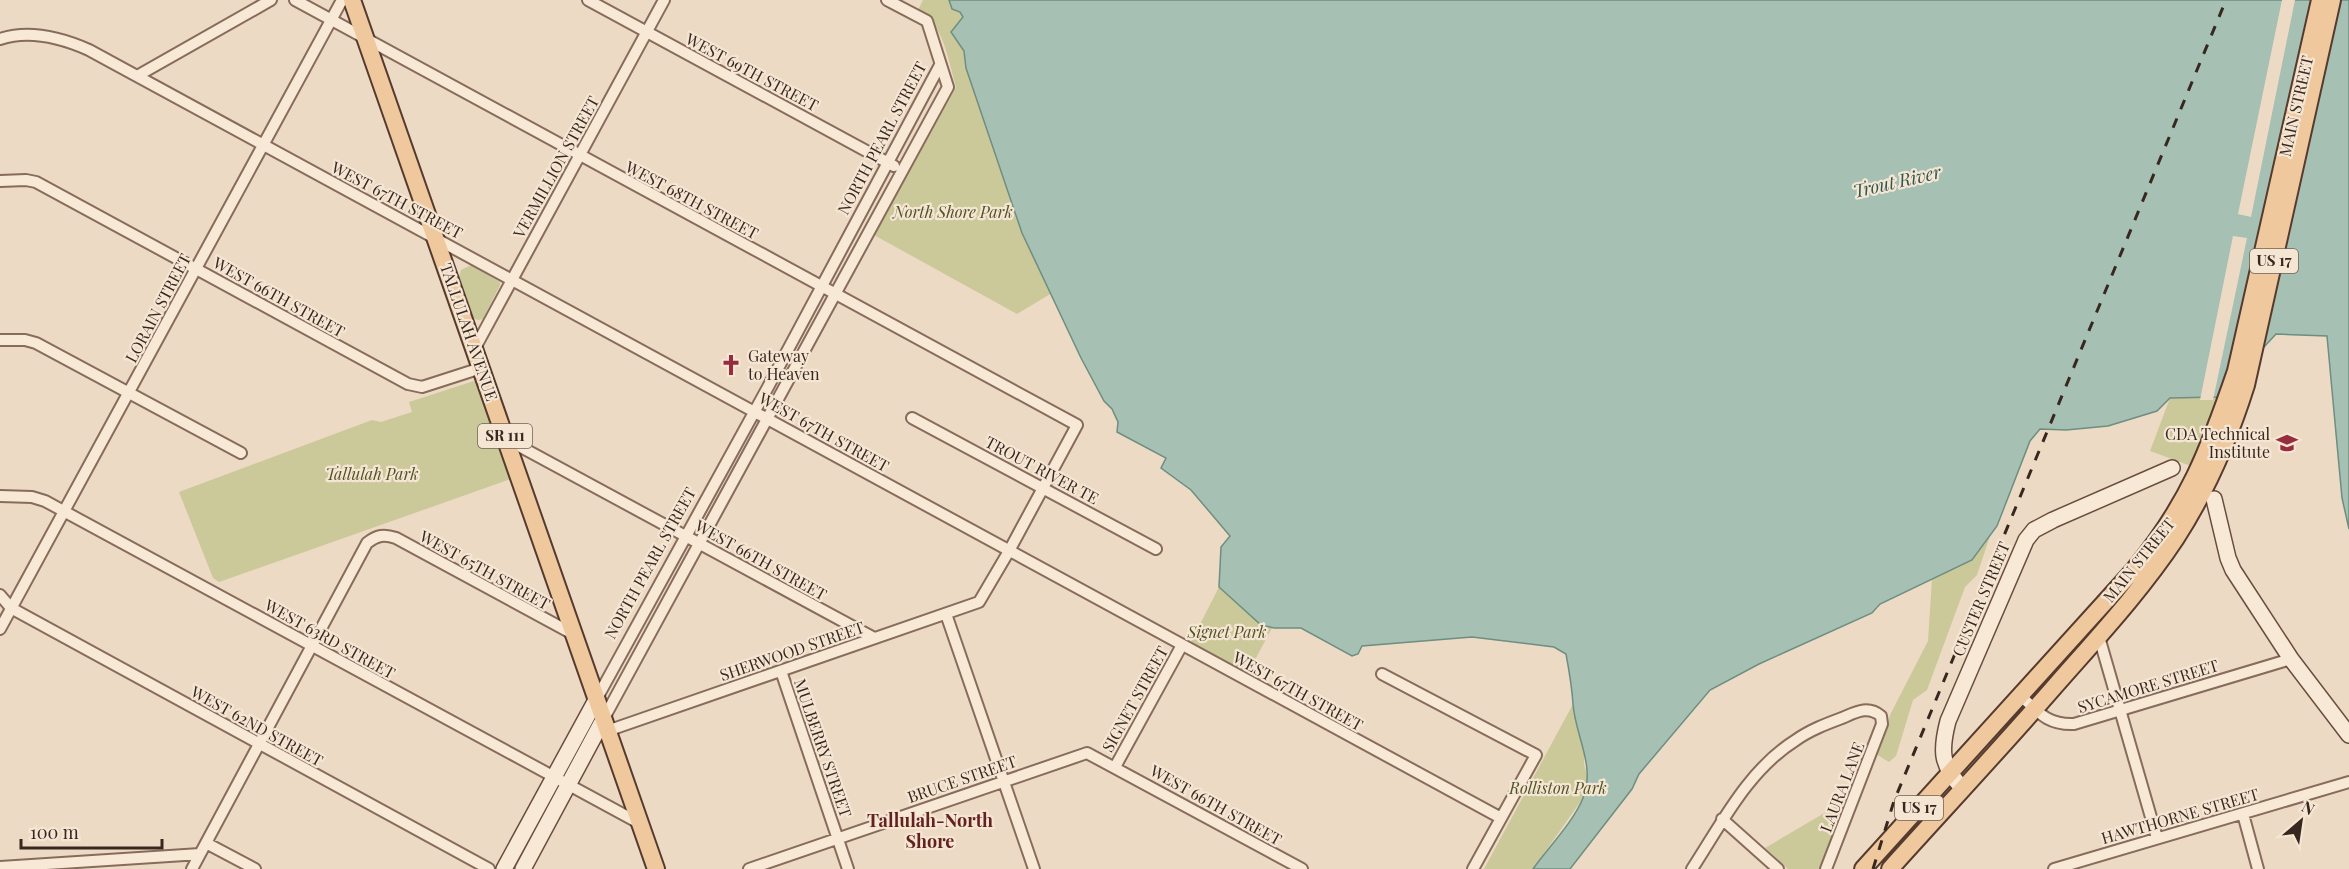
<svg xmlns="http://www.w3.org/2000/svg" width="2349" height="869" font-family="'Playfair Display',serif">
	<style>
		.green { fill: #cbc899 }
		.water { fill: #a6c0b4; stroke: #6d8e80; stroke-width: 1.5 }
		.pier { fill: #eddac4 }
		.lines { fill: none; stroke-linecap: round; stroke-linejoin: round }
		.street-casing { stroke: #876b5b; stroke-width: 14 }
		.secondary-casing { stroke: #694d3e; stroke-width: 18 }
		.primary-casing { stroke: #553b2f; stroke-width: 20 }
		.street { stroke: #f8e9d7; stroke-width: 10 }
		.secondary { stroke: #f8e9d7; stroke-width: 15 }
		.primary { stroke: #efc89d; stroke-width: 16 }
		.rail { stroke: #38271f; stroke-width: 3; stroke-dasharray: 10 10; stroke-linecap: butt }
		.labels { text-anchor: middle; stroke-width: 4.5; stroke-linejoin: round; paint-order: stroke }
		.shield { fill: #f5e6d4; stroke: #716055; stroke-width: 1.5 }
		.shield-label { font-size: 15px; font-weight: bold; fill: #38271f }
		.street-label { font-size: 16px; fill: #38271f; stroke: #f5e6d4 }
		.park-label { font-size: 16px; font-style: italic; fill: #505326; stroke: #f5e6d4 }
		.poi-label { font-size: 16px; fill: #38271f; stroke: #f5e6d4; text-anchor: start }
		.water-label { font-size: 18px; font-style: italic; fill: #2e574e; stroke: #f5e6d4 }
		.neighbourhood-label { font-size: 18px; font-weight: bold; fill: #63221f; stroke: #f5e6d4 }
	</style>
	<rect width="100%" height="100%" fill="#eddac4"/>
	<path class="green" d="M923,0h26l3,8 8,4 3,5 -12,16 13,18 2,17 56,165 30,60 -35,21 -143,-79 82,-148c-8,-27 -12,-63 -38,-77z
		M471,265l29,17v3l-17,34 -5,1 -5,-2 -14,-41 2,-7z
		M477,380l34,99 -292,103 -6,-4 -34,-86 193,-72 9,2 31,-10 -3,-10z
		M2218,397l-13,38 -14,31 -41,-15 20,-53z
		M1990,536l-13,39 -12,12 -38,103 -14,10 -17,56 -7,6 -13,-8 15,-41 37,-72 4,-62 39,-19z
		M1219,587l42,38 11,3 -24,45 -57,-31z
		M1573,704l11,46v14l4,14 -5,20 -50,71h-49z
		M1850,798l-25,71h-37l-23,-21z"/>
	<path class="water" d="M949,0h1400v529l-7,-31 -15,-162 -51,-2 -58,63 -48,1 -13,13 -49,15 -42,4 -26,-1 -10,12 -33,85 -25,34 -92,44 -8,9 -113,51 -49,26 -71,84 -7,15 -62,80h-37c15,-21 41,-48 50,-71 13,-32 -8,-63 -10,-94 -1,-17 -4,-34 -7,-50l-12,-7 -82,-10 -110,9 -4,8 -6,2 -51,-28h-27l-13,-3 -42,-38 2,-40 9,-11 -39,-46 -30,-22 5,-10 -49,-26 1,-10 -6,-13 -8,-8 -23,-43 -59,-125 -56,-165 -2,-17 -13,-19 12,-15 -3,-5 -8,-3z"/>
	<path class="pier" d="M2282,0h13l-44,217 -13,-3z
		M2233,236l14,2 -34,162h-13z"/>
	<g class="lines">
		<defs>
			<path id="street" d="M295,0l782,425 -68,126 -30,51 -372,129
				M588,0l306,166
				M0,39c30,-10 62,-1 89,11l1412,768
				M137,76l134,-76
				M0,181l26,-1 10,2 372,202 14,3 59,-19
				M0,340h25l11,3 205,110
				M475,348l189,-348
				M912,418l244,131
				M506,439l368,199
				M0,496l32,1 13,4 596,323
				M0,595l11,13 478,261
				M946,614l88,255
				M0,629l342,-629
				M2099,637l58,201
				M781,671l67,198
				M1382,674l154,81 -63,114
				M2021,696c18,17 27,29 53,28l217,-65
				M596,700l172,-313 172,-322
				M603,720l345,-633 -21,-66 -40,-21
				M1115,767l67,-122
				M2243,814l15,55
				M1722,819l56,50
				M206,843l49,26
				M0,867l200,-13
				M192,869l175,-326c10,-8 17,-9 29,-5l179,97
				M749,869l338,-116 215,116
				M1692,869c30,-46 56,-99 104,-129 14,-10 30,-16 46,-22 14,-6 26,-13 39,-2l1,8 -56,145
				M2054,869l295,-87"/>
			<path id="secondary" d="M2214,499l14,59 5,12 58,89 58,76
				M1963,789c-22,-24 -23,-37 -15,-68l78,-181 8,-10 19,-10 119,-52
				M504,869l92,-169
				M523,869l80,-149"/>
			<path id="primary" d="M352,0l304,869
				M1863,869l271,-299c54,-65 75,-120 102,-199l84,-371
				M1890,869c55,-61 111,-121 165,-183 42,-48 86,-95 121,-148 31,-48 53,-99 70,-153l86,-385"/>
		</defs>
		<use href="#street" class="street-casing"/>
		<use href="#secondary" class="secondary-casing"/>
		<use href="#primary" class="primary-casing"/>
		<use href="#street" class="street"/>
		<use href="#secondary" class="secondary"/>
		<use href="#primary" class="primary"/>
		<path class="rail" d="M1873,869l21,-68 332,-801"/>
	</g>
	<defs>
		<symbol id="church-bare" viewBox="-9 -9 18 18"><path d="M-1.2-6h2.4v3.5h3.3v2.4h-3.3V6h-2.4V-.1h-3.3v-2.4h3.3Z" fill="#952d3f" stroke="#f5e6d4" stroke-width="2.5" paint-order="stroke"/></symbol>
		<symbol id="school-bare" viewBox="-9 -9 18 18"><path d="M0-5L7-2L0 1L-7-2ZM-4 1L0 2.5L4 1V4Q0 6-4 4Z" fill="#952d3f" stroke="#f5e6d4" stroke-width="2.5" paint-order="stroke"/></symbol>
	</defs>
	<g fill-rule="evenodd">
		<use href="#church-bare" x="716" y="350" width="30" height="30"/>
		<use href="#school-bare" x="2272" y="428" width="30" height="30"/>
	</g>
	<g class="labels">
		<g class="shield">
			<rect x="2250" y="249" width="48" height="24" rx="4.5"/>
			<rect x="478" y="424" width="54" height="24" rx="4.5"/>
			<rect x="1895" y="796" width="48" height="24" rx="4.5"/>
		</g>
		<g class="shield-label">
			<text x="2274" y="266">US 17</text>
			<text x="505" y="441">SR 111</text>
			<text x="1919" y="813">US 17</text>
		</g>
		<g class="street-label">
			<text transform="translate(752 72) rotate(28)" y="6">WEST 69TH STREET</text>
			<text transform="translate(2296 106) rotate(-77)" y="6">MAIN STREET</text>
			<text transform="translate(882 138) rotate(-62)" y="6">NORTH PEARL STREET</text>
			<text transform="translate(556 167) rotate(-61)" y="6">VERMILLION STREET</text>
			<text transform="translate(397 200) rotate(28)" y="6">WEST 67TH STREET</text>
			<text transform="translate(692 200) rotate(28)" y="6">WEST 68TH STREET</text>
			<text transform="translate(279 297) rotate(29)" y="6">WEST 66TH STREET</text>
			<text transform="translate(158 308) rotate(-62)" y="6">LORAIN STREET</text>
			<text transform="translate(469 332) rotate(71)" y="6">TALLULAH AVENUE</text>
			<text transform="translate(824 432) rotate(29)" y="6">WEST 67TH STREET</text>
			<text transform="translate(1042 470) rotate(28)" y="6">TROUT RIVER TE</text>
			<text transform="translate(761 560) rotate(29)" y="6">WEST 66TH STREET</text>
			<text transform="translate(2139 560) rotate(-51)" y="6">MAIN STREET</text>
			<text transform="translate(650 563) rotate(-61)" y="6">NORTH PEARL STREET</text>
			<text transform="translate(485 570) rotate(29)" y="6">WEST 65TH STREET</text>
			<text transform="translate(1981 599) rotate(-67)" y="6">CUSTER STREET</text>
			<text transform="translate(330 639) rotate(29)" y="6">WEST 63RD STREET</text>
			<text transform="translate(792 651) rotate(-19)" y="6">SHERWOOD STREET</text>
			<text transform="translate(2148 686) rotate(-17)" y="6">SYCAMORE STREET</text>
			<text transform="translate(1298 691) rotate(29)" y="6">WEST 67TH STREET</text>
			<text transform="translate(1135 699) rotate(-61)" y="6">SIGNET STREET</text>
			<text transform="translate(257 726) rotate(29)" y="6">WEST 62ND STREET</text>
			<text transform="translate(823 748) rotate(71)" y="6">MULBERRY STREET</text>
			<text transform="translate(962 779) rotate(-19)" y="6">BRUCE STREET</text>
			<text transform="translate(1842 787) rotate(-69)" y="6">LAURA LANE</text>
			<text transform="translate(1216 805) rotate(29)" y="6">WEST 66TH STREET</text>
			<text transform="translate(2180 816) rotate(-16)" y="6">HAWTHORNE STREET</text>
		</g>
		<g class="park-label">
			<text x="953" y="218">North Shore Park</text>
			<text x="372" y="480">Tallulah Park</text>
			<text x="1227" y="638">Signet Park</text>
			<text x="1558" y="794">Rolliston Park</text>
		</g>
		<g class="poi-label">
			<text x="748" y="362">Gateway<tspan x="748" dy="18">to Heaven</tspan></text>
			<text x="2270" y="440" text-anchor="end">CDA Technical<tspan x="2270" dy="18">Institute</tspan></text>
		</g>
		<g class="water-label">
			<text transform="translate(1897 182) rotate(-13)" y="6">Trout River</text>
		</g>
		<g class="neighbourhood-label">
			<text x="930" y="827">Tallulah-North<tspan x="930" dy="21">Shore</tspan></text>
		</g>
	</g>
	<g transform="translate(2301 821) rotate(29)" stroke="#f5e6d4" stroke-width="4.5" paint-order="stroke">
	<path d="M0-4.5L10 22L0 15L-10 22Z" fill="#38271f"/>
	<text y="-9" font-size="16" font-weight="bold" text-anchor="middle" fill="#38271f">N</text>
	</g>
	<path d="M21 839v9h141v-9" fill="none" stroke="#38271f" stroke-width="3"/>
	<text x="30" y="839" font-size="18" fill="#38271f" stroke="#f5e6d4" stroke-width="4.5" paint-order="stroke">100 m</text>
</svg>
